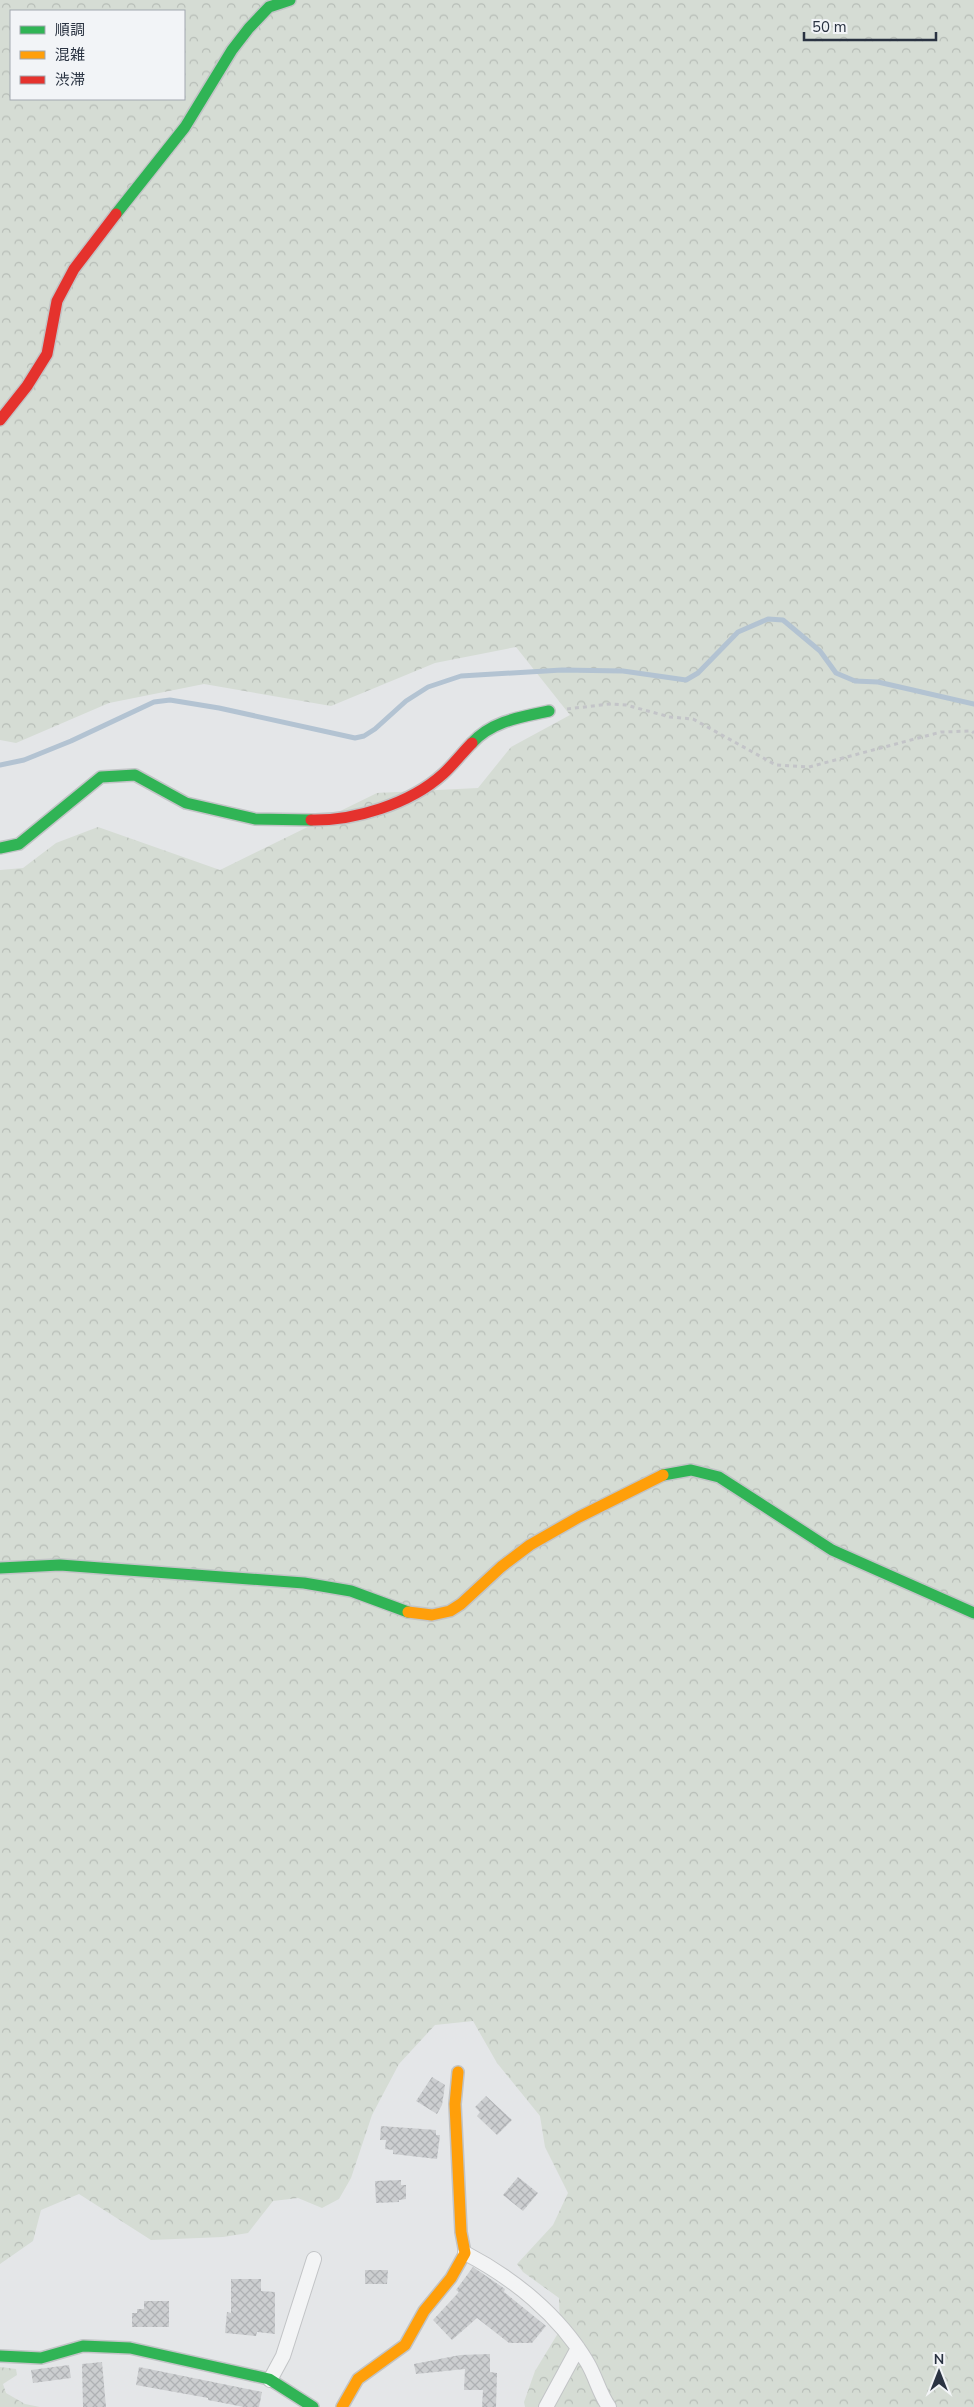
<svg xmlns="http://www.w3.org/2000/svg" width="974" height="2407" font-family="'Nunito Sans','Noto Sans JP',sans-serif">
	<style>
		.forest { fill: url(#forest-crowns); fill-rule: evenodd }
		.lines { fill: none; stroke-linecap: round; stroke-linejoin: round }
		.stream { stroke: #b3c3d2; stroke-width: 5 }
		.building { fill: url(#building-cross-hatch) }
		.street-casing { stroke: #c2c4c6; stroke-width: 16 }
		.fast-casing { stroke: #c2c4c6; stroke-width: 14 }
		.slow-casing { stroke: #c2c4c6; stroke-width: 14 }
		.jam-casing { stroke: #c2c4c6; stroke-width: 14 }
		.path { stroke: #c3c4c8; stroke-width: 3; stroke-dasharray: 4 4; stroke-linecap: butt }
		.street { stroke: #f3f4f5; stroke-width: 14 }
		.fast { stroke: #30b455; stroke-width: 11 }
		.slow { stroke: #ff9f0a; stroke-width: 11 }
		.jam { stroke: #e5322d; stroke-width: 11 }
	</style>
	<defs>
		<pattern id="forest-crowns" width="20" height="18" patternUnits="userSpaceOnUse" patternTransform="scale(1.25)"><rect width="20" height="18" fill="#d5dcd4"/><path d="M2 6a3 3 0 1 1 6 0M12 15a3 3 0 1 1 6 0" fill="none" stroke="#b7bdb7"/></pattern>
		<pattern id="building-cross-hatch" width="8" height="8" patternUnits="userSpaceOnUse" patternTransform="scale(1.25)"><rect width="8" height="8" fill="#ccced0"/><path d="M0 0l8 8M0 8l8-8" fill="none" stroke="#afb1b4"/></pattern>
	</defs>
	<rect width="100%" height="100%" fill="#e4e6e8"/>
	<path class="forest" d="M0,0h974v2407h-449l-1,-5 11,-31 25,-41 -1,-32 -36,-26 -6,-8 36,-39 15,-32 -23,-46 -5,-31 -43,-53 -24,-42 -38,4 -36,39 -27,51 -21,63 -12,21 -17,9 -24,-10 -25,3 -25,32 -25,4 -72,3 -72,-46 -38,16 -8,31 -33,23v-1394l23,-2 33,-25 42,-16 122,43 157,-77 101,-5 33,-41 59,-32 -54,-68 -81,16 -104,43 -127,-22 -95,19 -93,40 -16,-3zM11,11h173v88h-173z
		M0,2367l16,2 1,6 -14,9 3,9 19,11 15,3h-40z"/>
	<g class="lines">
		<path class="stream" d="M0,765l24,-5 47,-19 83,-39 16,-2 49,8 136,30 9,-2 11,-7 31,-28 22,-14 33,-11 101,-6 61,1 63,9 12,-7 40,-41 30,-13 15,1 37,31 16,22 19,8 23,1 96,22"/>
	</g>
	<path class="building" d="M432,2077l13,8 -3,20 -5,9 -21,-13z
		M486,2096l26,24 -15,15 -20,-19 3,-4 -5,-5z
		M381,2126l55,4v5h4l-3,24 -44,-5v-4l-8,-1 1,-9h-6z
		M518,2177l20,16 -15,18 -20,-16z
		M401,2180v5h5v14l-7,1v2l-23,1 -1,-22z
		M473,2267l32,22 -1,3 42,34 -14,17h-23l-32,-25 -25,22 -19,-20 26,-28 -3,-2z
		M365,2270h23l-1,14h-22z
		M231,2279h30v12l14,1v42l-18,-2 -1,4 -31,-3 2,-21 4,1z
		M144,2301h25v26h-37v-14h5v-4h7z
		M490,2354v18l7,1 -1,34h-14l1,-17h-19l1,-21 -49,5 -2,-10 46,-9z
		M102,2362l4,45h-23l-1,-43z
		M69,2365l2,13 -38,5 -2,-13z
		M139,2367l123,25 -3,15h-15l-36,-7v-2l-72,-13z"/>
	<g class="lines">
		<defs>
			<path id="street" d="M465,2253c48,25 94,62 122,109 9,15 12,31 22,45
				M270,2380l13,-24 31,-97
				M546,2407l32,-59"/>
			<path id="fast" d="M116,214l69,-87 47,-77 17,-22 20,-21 21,-7
				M472,743c20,-22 49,-26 77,-32
				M0,848l19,-4 82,-67 34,-2 51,28 69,16 56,1
				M663,1475l28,-5 28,7 113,73 142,63
				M0,1568l60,-3 244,18 47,8 57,21
				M0,2356l41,2 42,-12 47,2 139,31 44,28"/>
			<path id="slow" d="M408,1612l24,3 18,-4 11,-7 40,-37 29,-22 49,-28 84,-42
				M342,2407l16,-28 47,-34 19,-34 27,-33 14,-25 -4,-21 -6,-128 3,-32"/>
			<path id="jam" d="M0,420l27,-34 20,-32 10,-53 17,-32 42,-55
				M311,820c43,1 99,-16 132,-46 10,-9 19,-21 29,-31"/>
		</defs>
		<use href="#street" class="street-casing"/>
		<use href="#fast" class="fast-casing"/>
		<use href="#slow" class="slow-casing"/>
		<use href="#jam" class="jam-casing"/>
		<path class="path" d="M567,709l43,-5 16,1 44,12 23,2 83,46 33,2 132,-35 31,-1 2,2"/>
		<use href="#street" class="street"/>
		<use href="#fast" class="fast"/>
		<use href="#slow" class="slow"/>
		<use href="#jam" class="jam"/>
	</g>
	<rect x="10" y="10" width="175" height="90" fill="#f2f4f7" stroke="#a2a7af"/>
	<rect x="20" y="26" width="25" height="8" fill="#30b455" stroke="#a2a7af"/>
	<text x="55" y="35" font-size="15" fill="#2a3342">順調</text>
	<rect x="20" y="51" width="25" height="8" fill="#ff9f0a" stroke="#a2a7af"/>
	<text x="55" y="60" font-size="15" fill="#2a3342">混雑</text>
	<rect x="20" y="76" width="25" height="8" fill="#e5322d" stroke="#a2a7af"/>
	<text x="55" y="85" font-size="15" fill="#2a3342">渋滞</text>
	<g transform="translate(939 2372)" stroke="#f2f4f7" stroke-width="4" paint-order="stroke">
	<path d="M0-4L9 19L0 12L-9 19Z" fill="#2a3342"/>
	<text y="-8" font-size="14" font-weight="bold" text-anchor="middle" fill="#2a3342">N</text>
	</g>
	<path d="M804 32v8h132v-8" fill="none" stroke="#2a3342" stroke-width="2.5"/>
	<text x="812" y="32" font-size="15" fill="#2a3342" stroke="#f2f4f7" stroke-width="4" paint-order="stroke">50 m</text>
</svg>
